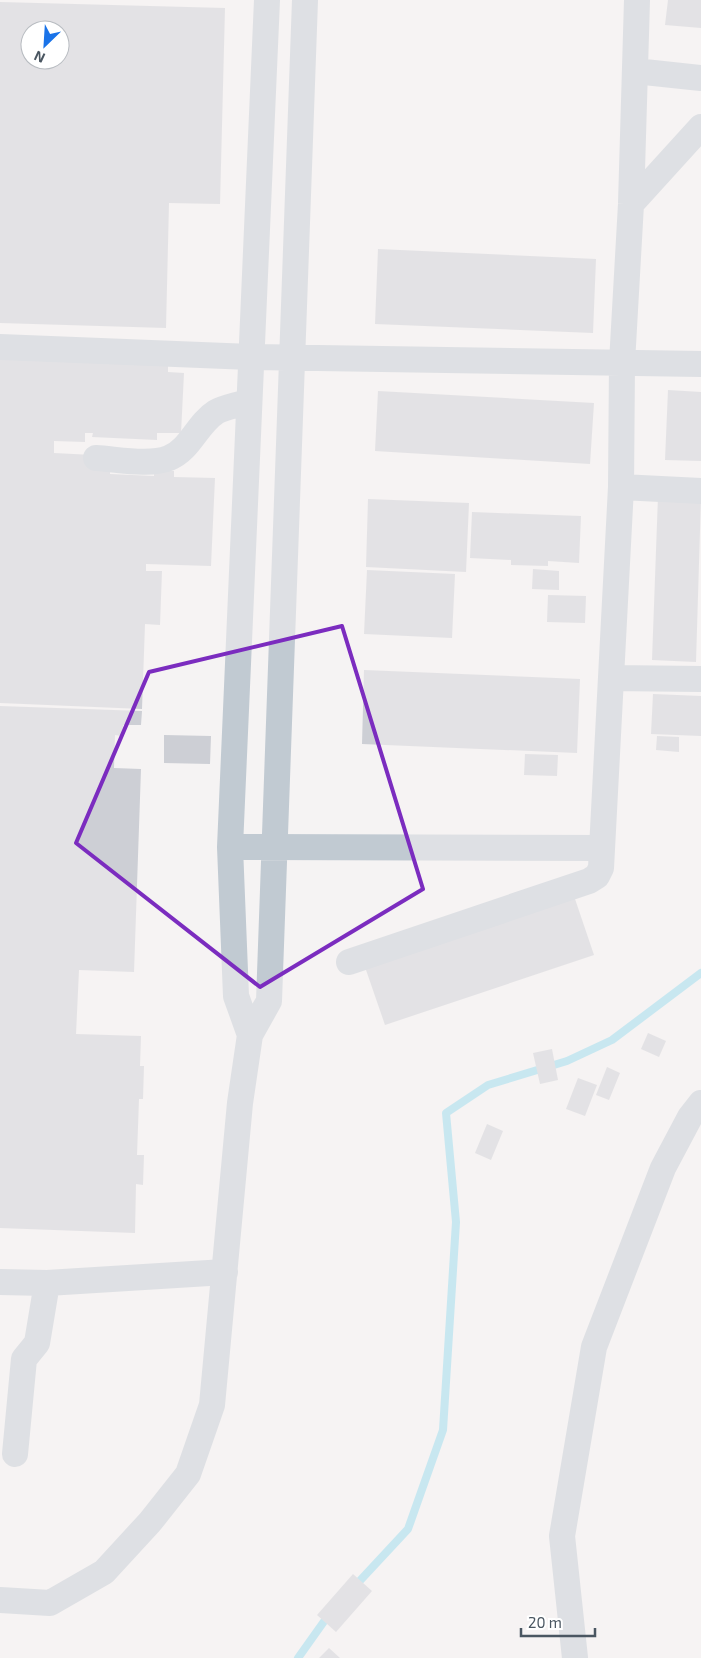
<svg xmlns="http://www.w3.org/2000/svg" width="701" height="1658" font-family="'Exo 2',sans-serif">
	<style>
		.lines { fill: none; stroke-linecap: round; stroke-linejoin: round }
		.stream { stroke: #90daee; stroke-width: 8 }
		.building { fill: #cdcfd5; fill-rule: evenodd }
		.minor { stroke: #c1cad2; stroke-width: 26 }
		.marked { fill: none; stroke: #7b2cbf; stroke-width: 4; stroke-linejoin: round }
	</style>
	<rect width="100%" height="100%" fill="#f5f3f3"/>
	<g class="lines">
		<path class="stream" d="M355,1586l53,-57 35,-99 13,-208 -10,-109 42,-28 79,-24 45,-21 89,-67
			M298,1658l32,-45"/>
	</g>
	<path class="building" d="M668,0h33v28l-36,-3z
		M0,2l225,6 -5,196 -51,-1 -3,125 -166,-5zM30,30h30v30h-30z
		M378,249l218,10 -3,74 -218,-9z
		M0,358l168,7v7l16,1 -3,60h-24v7l-65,-3 1,-4h-8v9l-31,-1v12l39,2 17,8v11l44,2v-6l20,1v6l41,1 -4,88 -65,-2v7h16l-2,54 -15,-1 -3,85 -142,-6z
		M668,390l33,2v69l-36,-1z
		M378,391l216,12 -4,61 -215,-13z
		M658,496l43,2 -5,164 -44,-2z
		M368,499l101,4 -3,69 -100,-5z
		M472,512l109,4 -2,47 -31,-2v5l-37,-1v-5l-41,-2z
		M533,569l26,2v19l-27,-1z
		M367,570l88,4 -3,64 -88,-4z
		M548,595l38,1 -1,27 -38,-1z
		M364,670l216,9 -3,74 -215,-9z
		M653,694l48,2v40l-50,-2z
		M0,706l142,5 -1,14h-18l-1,11 -7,-1 -1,33 27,1 -7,203 -55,-2 -3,64 65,2 -1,30h4l-1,33h-4l-2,56h7l-1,30 -7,-1 -1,49 -135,-5z
		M164,735l47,1 -1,28 -46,-1z
		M657,736l22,1v15l-23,-2z
		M525,754l33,1 -1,21 -33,-1z
		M574,896l20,59 -209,70 -20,-58z
		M648,1033l18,8 -7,16 -18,-8z
		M552,1049l6,31 -18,4 -7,-31z
		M607,1067l13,6 -11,27 -13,-5z
		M578,1078l19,7 -12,31 -19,-7z
		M487,1124l16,7 -12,29 -16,-7z
		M353,1574l19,17 -36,41 -19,-17z
		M329,1648l11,10h-21z"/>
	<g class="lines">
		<path class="minor" d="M635,71l66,7
			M631,204l70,-77
			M0,347l251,10 450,7
			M96,458c20,1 54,8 73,0 21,-8 28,-34 47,-46 9,-5 23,-7 33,-11
			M621,487l80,4
			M611,678l90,1
			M230,847l372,1
			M349,962l240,-81 8,-5 4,-8 20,-381 1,-124 9,-159 6,-204
			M250,1035l-14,-39 -6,-149 37,-847
			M0,1282l47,1 178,-11
			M15,1454l9,-95 13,-16 10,-60
			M0,1600l50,3 54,-31 46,-50 38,-48 24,-69 28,-302 10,-68 19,-34 36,-1001
			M575,1658l-13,-122 32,-189 69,-179 27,-51 11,-14"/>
	</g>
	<path d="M0 0H701V1658H0ZM342,626l81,263 -163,98 -184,-144 73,-171z" fill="#f5f3f3" fill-opacity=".55" fill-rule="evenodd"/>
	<path class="marked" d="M342,626l81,263 -163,98 -184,-144 73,-171z"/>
	<g transform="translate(45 45) rotate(205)"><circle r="24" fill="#ffffff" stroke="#b7bbc0"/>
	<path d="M0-4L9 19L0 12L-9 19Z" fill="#1a73e8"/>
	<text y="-8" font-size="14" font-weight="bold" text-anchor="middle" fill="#4a5661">N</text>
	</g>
	<path d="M521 1628v8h74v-8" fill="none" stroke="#4a5661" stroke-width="2.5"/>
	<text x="528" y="1628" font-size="15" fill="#4a5661" stroke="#ffffff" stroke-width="4" paint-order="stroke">20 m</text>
</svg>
